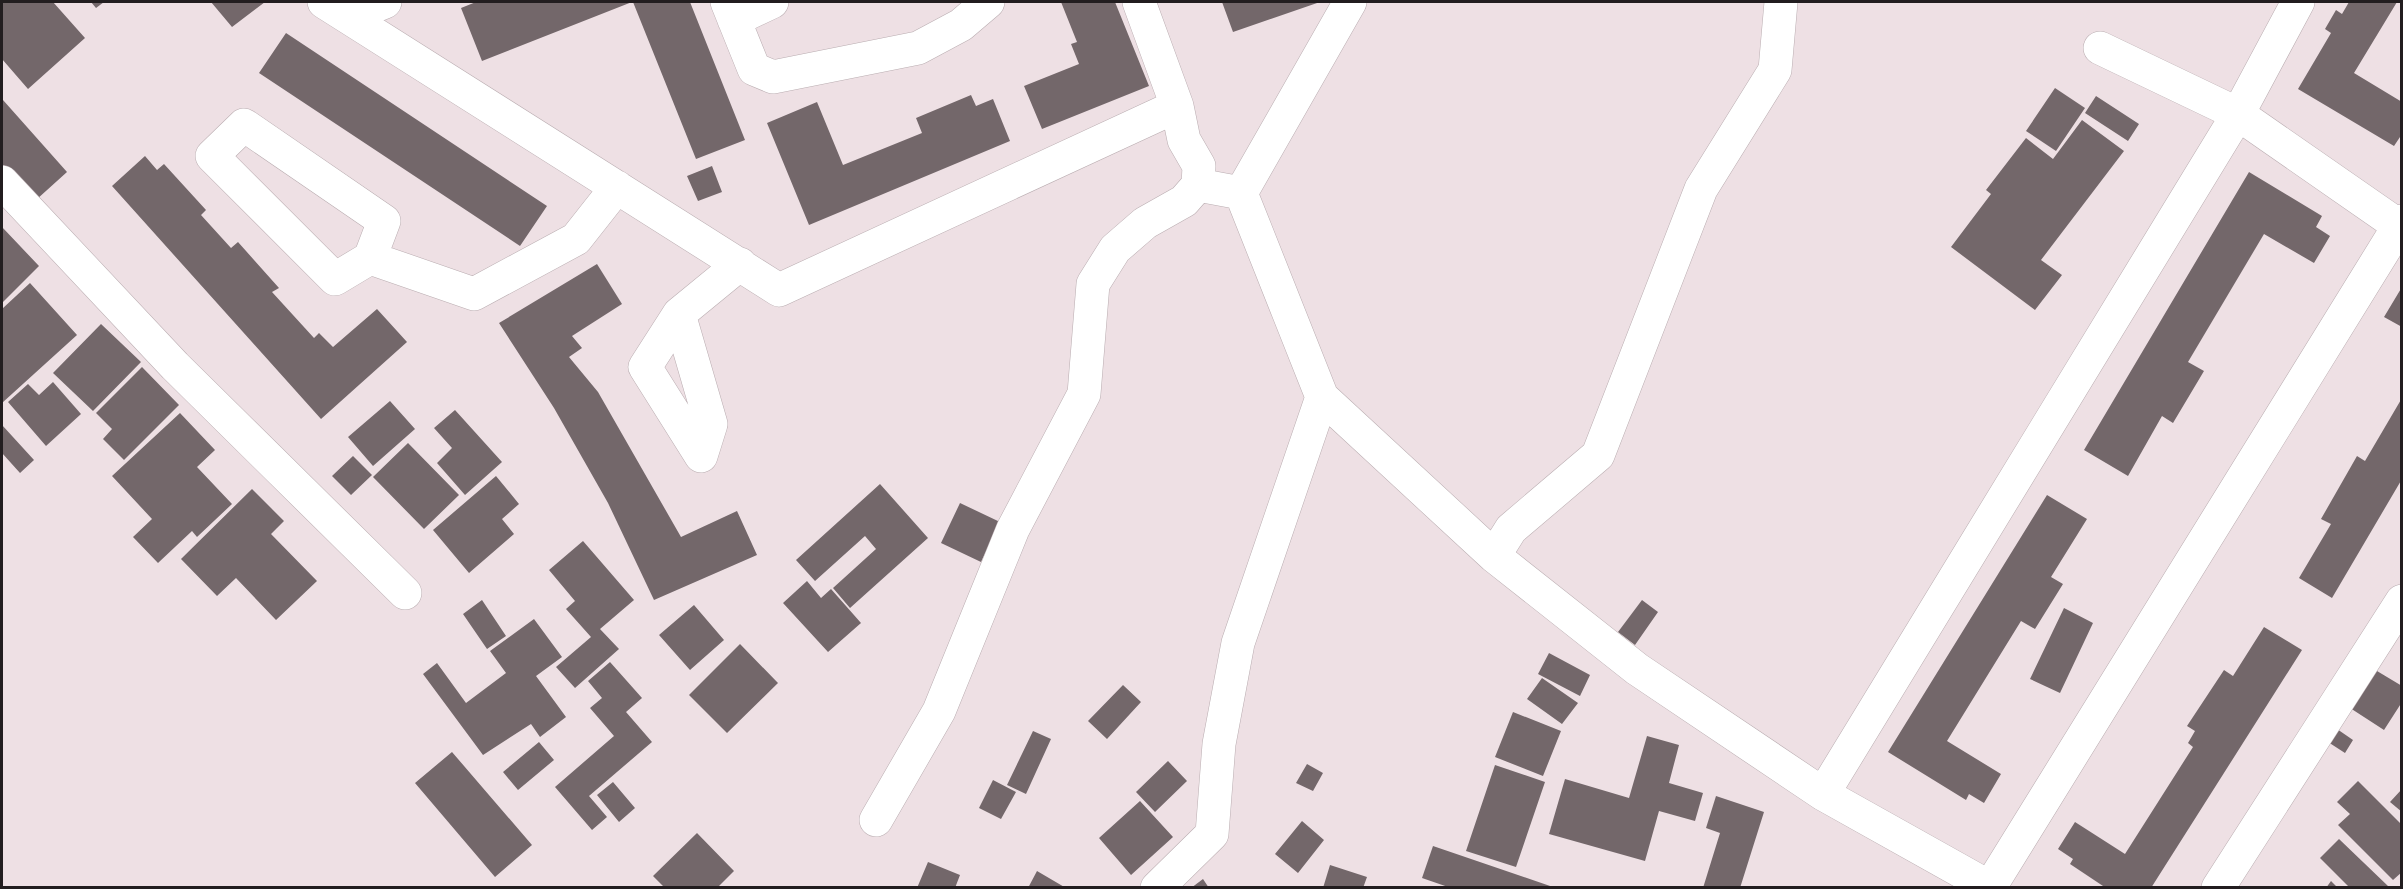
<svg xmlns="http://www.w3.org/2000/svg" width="2403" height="889" font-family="Arial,sans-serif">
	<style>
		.building { fill: #73676a }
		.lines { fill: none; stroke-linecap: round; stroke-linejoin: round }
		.minor-casing { stroke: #baadb1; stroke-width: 34 }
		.minor { stroke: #fff; stroke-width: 33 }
	</style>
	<rect width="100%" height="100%" fill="#eee0e4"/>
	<path class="building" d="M2,2h51l32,36 -57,51 -26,-30z
		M91,2h13l-8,6z
		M211,2h54l-33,25z
		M476,2h156l-150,59 -21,-53z
		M633,2h57l55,138 -49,19z
		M1061,2h54l34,84 -107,43 -18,-43 55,-22 -8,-20 6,-2z
		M1222,2h98l-87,30z
		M2349,2h48l-43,71 48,29v32l-8,12 -96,-57 33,-56 -6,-4 11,-19 6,4z
		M286,33l261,173 -27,40 -261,-173z
		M2055,88l30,20 -29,43 -30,-20z
		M971,95l5,11 17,-7 17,42 -201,84 -42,-102 50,-21 26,63 79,-32 -6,-15z
		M2096,96l43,28 -11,17 -43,-28z
		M3,100l64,72 -41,37 -24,-27z
		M2082,120l42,31 -83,109 21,15 -27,35 -84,-63 40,-53 -5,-4 40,-52 27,21z
		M145,156l12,14 7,-6 42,46 -5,5 30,33 7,-6 41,46 -7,4 42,46 5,-5 14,14 44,-38 30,33 -86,77 -209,-233z
		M712,166l10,26 -24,9 -11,-25z
		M2249,172l73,44 -6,11 14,9 -16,27 -50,-29 -76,128 16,9 -31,52 -11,-7 -34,60 -44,-26z
		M2,227l37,39 -37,37z
		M597,264l25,40 -50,32 10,12 -13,9 29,35 83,145 56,-26 20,44 -103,45 -46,-97 -54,-95 -55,-85z
		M30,283l47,52 -75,68v-94z
		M2402,287v40l-18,-10z
		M101,324l40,38 -48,49 -40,-38z
		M142,367l37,38 -55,55 -21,-21 9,-10 -16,-16z
		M53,382l28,32 -35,32 -38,-44 20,-18 11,11z
		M2402,398v81l-70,119 -33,-20 32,-54 -10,-5 36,-63 8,5z
		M390,401l25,28 -42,37 -25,-29z
		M455,410l47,52 -37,33 -28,-32 15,-15 -18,-20z
		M180,413l35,37 -18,17 35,37 -35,33 -5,-6 -34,32 -25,-26 19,-18 -40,-43z
		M2,425l32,35 -14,13 -18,-20z
		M408,443l51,52 -35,34 -51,-52z
		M353,456l19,19 -21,20 -19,-19z
		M496,476l23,28 -17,15 12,15 -45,39 -36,-43z
		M880,484l48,54 -78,70 -17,-20 43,-39 -11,-13 -50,45 -19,-21z
		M252,489l32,32 -13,13 46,47 -41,39 -40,-42 -19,18 -36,-37z
		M2047,495l40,24 -36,58 12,7 -28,45 -14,-8 -74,120 54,33 -17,29 -15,-9 -3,6 -78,-48z
		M960,503l40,19 -19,40 -40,-19z
		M583,541l51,59 -34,29 19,20 -44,39 -19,-21 35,-30 -25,-28 9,-8 -26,-31z
		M807,581l14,17 10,-9 30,34 -33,29 -45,-49z
		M482,600l24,36 -19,13 -24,-35z
		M1642,600l16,12 -23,33 -17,-13z
		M694,605l30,35 -34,30 -31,-35z
		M2064,608l29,15 -33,70 -30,-14z
		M534,619l28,38 -26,19 30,41 -26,20 -9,-13 -48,31 -60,-81 14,-11 29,40 40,-30 -16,-22z
		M2264,627l38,23 -151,238h-45l-36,-24 3,-5 -15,-10 17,-27 50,32 68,-107 -5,-4 7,-12 -8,-5 37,-56 9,6z
		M740,644l38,39 -51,50 -38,-38z
		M1549,653l41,22 -10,21 -42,-22z
		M610,662l32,36 -16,14 26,30 -63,54 18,21 -15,13 -37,-43 59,-51 -24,-28 12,-10 -14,-17z
		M2372,668l30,18v16l-18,28 -37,-24z
		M1542,678l36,25 -16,21 -35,-25z
		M1123,685l18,17 -34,37 -19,-18z
		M1513,712l48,19 -18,45 -48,-19z
		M2337,729l16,11 -8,13 -17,-11z
		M1033,731l18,8 -25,55 -19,-9z
		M1647,736l32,9 -10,38 34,10 -8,28 -36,-10 -14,50 -96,-27 16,-55 64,19z
		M539,742l15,18 -36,30 -15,-18z
		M452,752l80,93 -37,32 -80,-94z
		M1168,761l19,20 -32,31 -19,-20z
		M1307,764l16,9 -10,18 -17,-8z
		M1495,765l50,17 -29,85 -50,-16z
		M993,780l23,12 -15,27 -22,-11z
		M2358,781l44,44v47l-9,8 -55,-55 12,-11 -13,-12z
		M613,782l22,26 -16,14 -22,-27z
		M2402,789v23l-12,-10z
		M1716,796l48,16 -24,76h-37l17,-55 -14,-5z
		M1140,801l33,36 -42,38 -32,-37z
		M1302,821l22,19 -26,33 -23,-19z
		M697,833l37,38 -17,17h-52l-12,-12z
		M2339,839l49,47 -2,2h-36l-30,-30z
		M1433,846l120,41v1h-102l-29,-10z
		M928,862l32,13 -5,13h-38z
		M1330,865l37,12 -4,11h-40z
		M1037,871l29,17h-38z
		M1203,879l6,9h-18z
		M2331,881l7,7h-12z"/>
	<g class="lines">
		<defs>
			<path id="minor" d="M324,2l455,288 398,-184 -38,-104
				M727,2l27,67 19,8 145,-29 43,-23 27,-23
				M348,17l37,-15
				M734,20l38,-18
				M2100,48l138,66 164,114
				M2,182l173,184 230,227
				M1241,193l109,-191
				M370,258l14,-37 -140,-96 -32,31 123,123 35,-21 104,36 102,-55 41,-52
				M679,314l32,110 -10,32 -56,-89 34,-53 61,-50
				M1322,397l172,159 143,113 186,125 168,94
				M1494,556l17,-27 87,-74 103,-266 74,-119 6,-68
				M1823,794l415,-680 60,-112
				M876,820l63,-109 74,-182 71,-135 9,-110 22,-35 30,-26 39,-22 14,-16 1,-19 -15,-26 -7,-34
				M1990,887l412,-666
				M1157,888l55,-54 7,-90 19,-101 84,-246 -81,-204 -43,-8
				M2218,888l184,-287"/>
		</defs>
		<use href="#minor" class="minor-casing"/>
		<use href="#minor" class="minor"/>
	</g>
	<rect width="2403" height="889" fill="none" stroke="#221d1f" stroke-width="6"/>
</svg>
